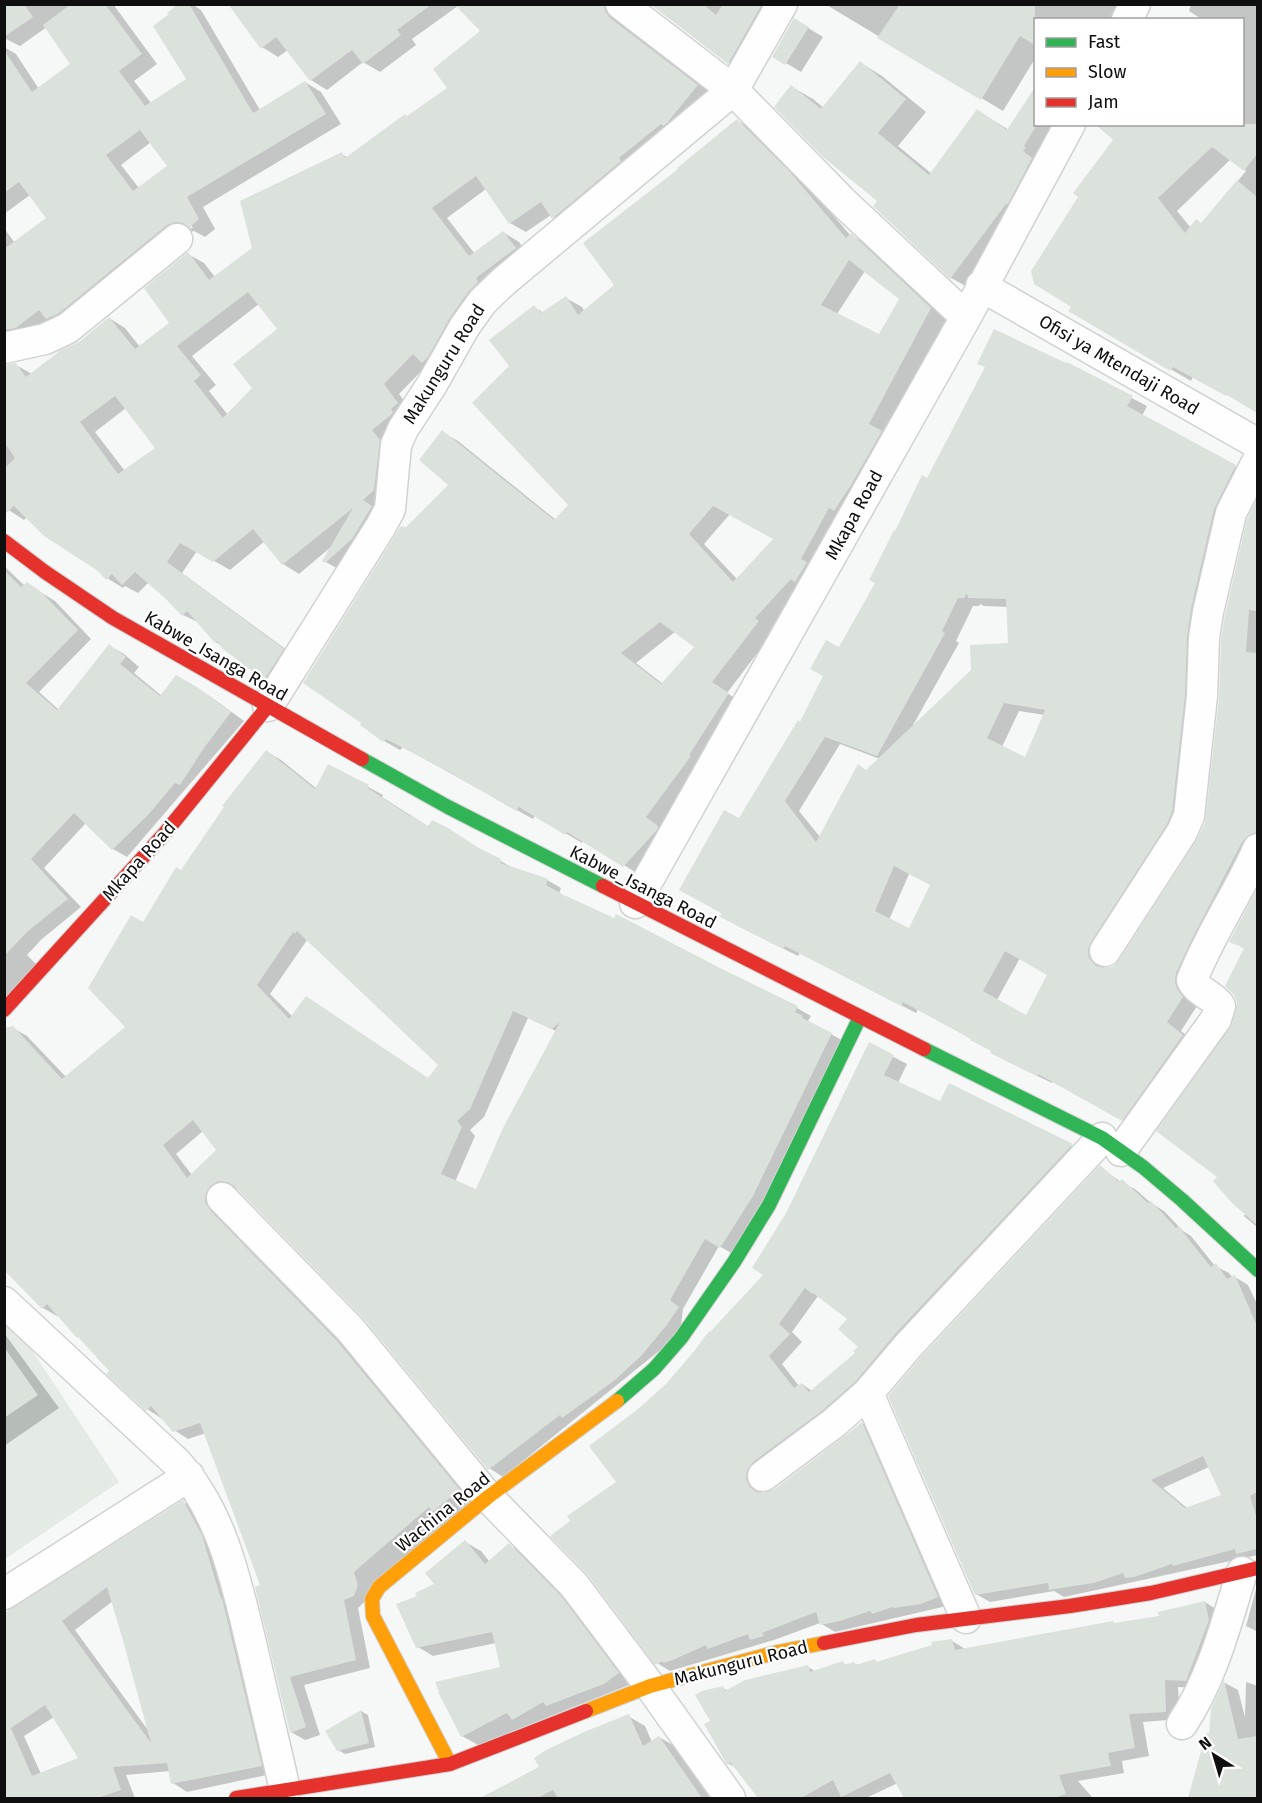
<svg xmlns="http://www.w3.org/2000/svg" width="1262" height="1803" font-family="'Fira Sans',sans-serif">
	<style>
		.built { fill: #e4ebe5 }
		.shadow { fill: #0003; fill-rule: evenodd }
		.building { fill: #dae2db; fill-rule: evenodd }
		.lines { fill: none; stroke-linecap: round; stroke-linejoin: round }
		.street-casing { stroke: #d0d2d1; stroke-width: 33 }
		.fast-casing { stroke: #d0d2d1; stroke-width: 16 }
		.slow-casing { stroke: #d0d2d1; stroke-width: 16 }
		.jam-casing { stroke: #d0d2d1; stroke-width: 16 }
		.street { stroke: #fefefe; stroke-width: 30 }
		.fast { stroke: #30b455; stroke-width: 14 }
		.slow { stroke: #ff9f0a; stroke-width: 14 }
		.jam { stroke: #e5322d; stroke-width: 14 }
		.labels { text-anchor: middle; stroke-width: 4.5; stroke-linejoin: round; paint-order: stroke }
		.street-label { font-size: 18px; fill: #0e0f0e; stroke: #fff }
	</style>
	<rect width="100%" height="100%" fill="#f6f8f7"/>
	<path class="built" d="M4,1308l115,174 -114,77h-1z"/>
	<path class="shadow" d="M4,4h109l44,60 -23,17 17,22 37,-24 -7,-75h11l9,6 59,100 45,-28 16,10 20,32 -138,83 12,22 -10,8 -11,-6 -11,3 -102,83 -77,26v-115l11,15 33,-25 -18,-23 -26,19v-167l12,7 23,35 33,-24 -25,-38 -27,19 -16,-8zM151,142l18,24 -30,22 -18,-23zM187,220l6,8h-4l-4,-7z
		M230,4h392l-1,16 6,9 86,66 -144,132 -18,-12 -25,17 -16,-9 -24,-34 -39,29 28,36 28,-22 16,10 12,16 -132,136 14,19 -23,87 -48,71 -18,-10 7,-14 -32,27 -16,-10 -18,-23 -35,29 -33,-19 -15,22 117,86 -18,29 -16,-9 -49,-37 -16,-19 -17,-8 -34,-33 -11,11 -13,-7 -2,2 -16,-10 -9,-8 -71,-53 -3,3 -20,-13v-134l12,-8 16,9 48,-31 29,-25 16,10 15,19 32,-24 16,-69 16,9 11,14 39,-29 88,-94 6,4 101,-70 33,-57 -24,-25 -46,33 4,6 -36,27 -17,-10 -36,28 -16,-10 -23,-30 -10,7 -16,-10zM259,304l20,26 -25,58 -26,27 -19,-24 7,-6 -24,-29zM126,408l31,40 -32,23 -30,-39z
		M652,4h131l-39,68 -15,-9z
		M825,4h319l-9,16h-99v37l-33,54z
		M1191,4h67v407l-65,-34 -2,4 -121,-70 3,-5 -40,-35 209,-147v-104h-39l-14,-9zM1231,159l15,12 -44,53 -11,4 -14,-17z
		M795,20l28,17 -22,35 -27,-16z
		M861,63l21,13 44,36 -28,34 34,28 46,-63 31,19 27,-40v34h31l-94,166 -22,-12 -76,-72 4,-5 -87,-114 21,12 11,9z
		M738,121l16,9 52,53 44,52 17,9 80,75 -63,115 -76,154 -37,40 3,3 -47,62 17,11 -104,171 -57,-35 -1,3 -47,-28 -2,4 -130,-72 -3,3 -16,-9 22,-212 45,-44 -9,-53 16,9 98,79 14,-15 -59,-139 23,-59 10,6 22,-15 16,9 3,5 31,-27 67,-118zM865,271l36,28 -21,37 -43,-22zM730,514l45,25 -38,40 -33,-35zM676,631l20,16 -33,37 -27,-21z
		M1067,364l80,42 -5,10 108,59 -21,43 -42,302 -85,139 2,9h9l8,-7 77,-119 8,-19 43,-304 9,-17v347l-66,149 5,8 -16,25 16,13 -60,84 -83,-47 -2,2 -45,-22 -14,-10 -75,-42 -2,4 -116,-60 -2,3 -62,-31 4,-105 61,-96 76,-141 51,-103zM980,604l4,2 24,1 2,37 -98,83 47,-84 -3,-2 17,-35h6zM1019,711l26,4 -19,44 -24,-12zM840,744l40,15 -13,12 -8,-5 -39,71 -21,-26zM909,874l23,11 -22,45 -21,-10zM1020,958l29,17 -22,42 -30,-17z
		M4,566l21,20 2,-2 28,17 36,38 -52,53 20,18 51,-64 14,8 15,13 -5,6 28,23 16,-18 33,19 33,24 -117,136 -14,-8 -27,-26 -42,45 37,39 -39,32 -15,16 12,12 -35,39z
		M267,752l14,8 36,29 12,-23 54,29 -1,2 47,30 57,26 29,16 32,11 14,8 -2,6 238,114 14,8 -3,5 37,21 -110,213 -16,-9 -36,63 -3,25 -177,143 -14,-9 -125,-151 -125,-128h-6l118,161 122,149 -115,109 12,60 -66,17 16,50 -15,5 -14,-8 -29,-146 -56,-153 -18,6 -14,-9 -13,-12 -14,-9 -88,-95 -2,2 -14,-8 -32,-33 -7,-4v-241l9,-2 14,8 39,41 61,-49 16,-104zM307,940l134,125 -12,14 -123,-81 -13,19 -23,-23zM528,1018l28,13 -80,160 -21,-9 20,-46 -5,-6 14,-13zM203,1131l15,20 -26,24 -16,-21z
		M1258,890v338l-14,-12 2,-3 -26,-36 14,-152 11,-76 -14,-8z
		M869,1044l38,20 -9,19 42,20 10,-18 135,68 -326,334 3,7 12,-3 88,-68 13,8 76,174 -116,27 -15,-9 -46,17 -104,31 -13,-8 -39,-180 21,-73 29,-26 97,-109 22,-61zM818,1296l31,23 11,28 -3,6 -45,38 -10,-7 -3,2 -17,-22 20,-22 -10,-10z
		M1100,1167l21,15 14,7 16,14 13,8 19,20 8,5 24,30 14,7 4,5 2,-1 13,8 10,21v249l-194,42 -10,-6 -64,11 -14,-8zM1209,1467l14,29 -36,12 -24,-20z
		M4,1333l55,75 -55,38z
		M183,1502l15,8 18,35 60,228 -89,19 -14,-9 -3,-12 -44,4 9,23h-131v-183zM113,1601l35,129 -73,-100zM54,1717l27,42 -40,15 -17,-38z
		M465,1542l16,9 9,11 19,-17 16,9 52,53 57,76 -156,62 -16,-9 -22,-43 62,-25 -6,-25 -63,13 -15,-9 1,-50 18,-12z
		M1256,1589h2v43l-12,-6z
		M1205,1602l14,9 -19,77 -22,-1 2,32 -37,3 6,34 -27,5 2,12 -46,8 15,17h-187l-8,-15 -32,15h-103l-9,-12 -17,-18 -8,-4 -23,-40 6,-3 11,-33 5,3 80,-24 8,5 27,-9 4,3 7,-3 5,3 16,-5 4,2 73,-22 15,9 194,-33z
		M1246,1682l12,4v112h-68l18,-64h3l1,-25 13,-26 13,7 7,27z
		M361,1711l7,4 7,32 -30,7 -7,-4z
		M628,1716l17,10 7,16 7,-5 17,10 28,41 10,10h-219l-3,-4z"/>
	<path class="building" d="M4,4h20l9,13 -29,20z
		M71,4h34l37,50 -23,17 26,35 41,-27 -33,-53 16,-12 -2,-1 11,-9h11l64,109 52,-32 21,33 -139,83 12,22 -9,8 3,5 -10,-9 -8,-1 -8,3 -108,88 -13,6 -7,-9 -23,18 -12,2v-81l42,-31 -27,-36 -15,11v-143l28,42 38,-28 -27,-39zM140,130l27,36 -34,25 -27,-36z
		M228,4h204l-35,26 4,5 -38,29 -11,-14 -42,31 -34,-44 -15,12z
		M454,4h150l1,7 5,7 88,67 -31,38 -4,3 -2,-2 -42,34 2,3 -69,58 -11,-17 -32,22 -33,-48 -44,32 37,48 34,-25 13,17 -40,30 2,4 -9,9 -18,25 -23,41 -6,6 -9,-9 -29,30 14,19 -7,6 2,3 -2,3 -19,15 8,10 -6,50 -11,10 9,6 -20,33 -27,24 -3,-2 31,-53 -71,57 -29,-36 -40,33 -33,-19 -13,19 117,87 -20,31 -41,-31 -6,-8 -2,2 -28,-32 -5,5 -16,-17 -31,-27 -13,13 -10,-11 -6,6 -8,-9 -54,-35 -30,-30 -10,9v-46l11,-11 -11,-16v-77l12,-2 10,14 35,-27 18,-8 30,-25 26,32 34,-26 -25,-35 44,-36 21,28 43,-32 -12,-47 102,-49 3,6 60,-44 2,2 40,-28 -14,-19 47,-38zM248,292l29,37 -44,35 19,24 -29,30 -29,-37 7,-6 -24,-29zM115,396l40,52 -37,26 -38,-52z
		M650,4h53l13,11 7,-11h39l-34,60z
		M900,4h135v41l-15,-9 -39,64 -104,-62z
		M794,18l15,9 -24,38 -13,-8z
		M860,61l46,38 -28,34 51,42 48,-66 30,21 28,-43v41l-11,18 2,1 -3,4 9,7 -24,46h-2l-56,75 -77,-73 4,-5 -54,-44 -49,-50 17,-22 30,24z
		M737,119l53,53 56,66 5,-5 80,75 -62,116 13,7 -31,54 -17,26 -5,-3 -28,51 6,3 -12,20 -4,-3 -36,39 4,3 -47,61 17,11 -40,62 2,1 -45,61 12,9 -1,4 -34,37 -56,-35 -2,3 -46,-28 -3,4 -65,-38 -65,-34 -3,3 -23,-17 1,-2 -58,-40 98,-157 5,1 42,-42 -29,-25 23,-30 112,90 14,-15 -96,-102 37,-37 -20,-26 45,-35 7,8 25,-17 12,19 36,-30 -31,-42 95,-74 -1,-1zM849,260l50,39 -20,35 -58,-29zM713,506l60,33 -40,43 -44,-48zM660,622l34,25 -33,37 -40,-31z
		M1095,124h162v30l-13,17 -32,-24 -54,51 27,35 11,-14 5,4 36,-43 20,17v216l-30,-18 -1,1 -53,-29 -3,4 -102,-60 3,-4 -37,-23 -3,-13 47,-74 -5,-4 40,-53z
		M994,329l72,34 1,-1 66,34 -6,10 109,59 -22,44 -23,100 -4,28 -2,58 -13,117 -5,12 -76,118 -3,8 1,8 7,8 9,2 7,-1 7,-7 77,-119 9,-18 14,-125 2,-58 4,-25 22,-96 10,-20v112l-8,-1 -3,42 11,1v179l-8,3 -7,7 -50,97 -16,34 -1,9 2,7 6,8 -16,25 16,13 -61,86 -84,-47 -1,2 -47,-23 1,-2 -21,-11 1,-1 -68,-37 -2,4 -116,-60 -2,3 -63,-32 1,-4 -42,-23 45,-80 15,8 59,-98 2,2 23,-46 -13,-7 16,-29 13,7 36,-64 -6,-3 25,-50 1,1 27,-56 5,3 58,-111 -8,-3zM967,593l1,5 38,1 2,44 -38,2 1,25 -105,100 -8,-6 -42,78 -31,-41 40,-64 52,19 68,-123 -3,-2 16,-33h6zM1004,703l41,7 -20,47 -38,-19zM894,866l36,19 -21,43 -34,-17zM1005,951l42,24 -21,40 -43,-24z
		M4,570l17,17 6,-5 13,9 38,39 -52,53 31,27 52,-66 17,13 -6,7 40,32 16,-21 21,12 34,25 -27,36 -24,37 -5,-2 -27,32 -36,35 -38,-37 -43,46 37,40 -40,32 -24,25z
		M266,750l49,39 13,-25 41,21 -1,3 42,28 1,-1 17,11 4,-6 16,8 31,20 22,11 -1,4 46,15 2,1 -2,6 18,10 50,23 2,-4 106,55 76,37 -3,6 8,4 -1,2 30,15 -79,163 -33,52 -15,-9 -35,61 9,7 -13,19 -25,30 -26,24 -53,38 -2,-3 -72,55 -125,-152 -129,-132 -7,-4 -9,-1 -8,5 -4,7 -1,9 5,8 127,131 123,149 -28,22 -3,-5 -75,65 4,13 -4,11 -10,4 12,60 -66,17 16,50 -16,6 -35,-146 5,-2 -60,-162 -27,9 -22,-26 -5,5 -40,-37 3,-3 -31,-34 -1,1 -30,-34 -5,5 -38,-39v-242l9,-2 49,53 63,-52 -37,-39 43,-73 12,7 33,-55 5,3 43,-63 -2,-1zM297,931l141,134 -10,13 -122,-82 -17,23 -32,-34 36,-53 2,2zM513,1011l39,18 8,-7 -56,104 -28,63 -35,-15 21,-47 -5,-6 13,-12zM193,1120l23,30 -29,28 -24,-33z
		M1257,889v336l-26,-23 -18,-21 4,-4 -61,-46 76,-107 5,-21 -3,-8 -9,-9 19,-38 -15,-6z
		M869,1042l25,13 -10,20 56,26 9,-18 124,61 -178,190 -39,47 -33,29 -70,52 -6,8 -1,9 3,7 7,6 8,1 9,-3 71,-53 18,-15 76,175 -17,7 -27,4 -1,-1 -21,7 -2,-3 -30,10 -20,4 -4,-13 -54,21 2,3 -14,4 -2,-6 -40,15 -2,-4 -33,15 -10,3v-2l-8,4 -67,-90 -38,-39 20,-15 -3,-5 49,-34 -27,-36 49,-37 29,-26 28,-33 14,-19 1,1 53,-57 -11,-7 34,-55zM805,1288l7,6 1,-1 34,26 -9,10 20,18 -5,4 2,2 -46,39 -8,-9 -7,5 -25,-32 21,-22 -11,-10z
		M1100,1165l19,17 3,-3 26,24 3,-2 25,27 2,-2 33,41 5,-4 11,16 8,-4 22,51v166l-7,4 7,23v30l-21,5 -1,-5 -62,17 -1,-2 -38,13 -9,1 -2,-5 -29,10 -27,4 -18,3 -1,-7 -73,12 -87,-199 33,-39zM1203,1456l18,39 -36,13 -34,-28z
		M4,1347l34,48 -34,23z
		M183,1500l19,35 19,64 1,-1 40,168 -91,18 -4,-21 -54,4 8,23 -23,8h-94v-185zM107,1587l15,50 29,106 -89,-122zM45,1705l33,53 -46,18 -21,-48z
		M465,1540l20,24 24,-21 52,53 58,77 -15,11 -58,22 -3,-4 -31,18 -5,-7 -46,24 -23,-45h1l-4,-10 65,-15 -8,-35 -76,16 -20,-44 21,-8 -2,-3 19,-9 -9,-11z
		M1205,1601l4,19 -23,61 -21,-1 1,32 -37,2 6,34 -27,5 3,13 -52,9 7,19 -12,4h-150l-14,-25 -49,24 -8,-17 -32,18h-43l-28,-36 -3,3 -1,-2 -22,-39 6,-3 -15,-26 7,-4 21,-5 2,5 20,-11 63,-15 2,7 33,-11 1,4 10,-3 2,3 19,-6 1,3 56,-17 -1,-3 21,-3 3,11 158,-29 1,2 45,-7 -1,-4z
		M1224,1680l14,59 19,-3v62h-69l18,-65h3l2,-24z
		M361,1710l8,33 -32,8 -12,-20z
		M629,1714l14,32 16,-10 43,62h-144l-5,-8 -15,8h-58l59,-31 -5,-9 12,-8 38,-18z"/>
	<g class="lines">
		<defs>
			<path id="street" d="M621,4l112,86 112,114 121,113
				M1127,20l8,-16
				M981,286l277,158
				M4,348l41,-9 23,-11 109,-89
				M268,706l113,-180 9,-17 6,-64 7,-16 28,-43 34,-60 18,-25 20,-19 230,-192 49,-86
				M635,903l331,-586 104,-193
				M1105,951l77,-119 7,-16 13,-120 2,-58 4,-26 23,-99 27,-53
				M1121,1151l95,-132 4,-13c-7,-11 -23,-14 -28,-26 18,-46 46,-86 66,-131
				M222,1198l128,131 138,168 86,88 76,101 80,112
				M4,1302l172,160c48,52 62,127 78,194 10,44 21,89 31,134
				M868,1393l98,225
				M763,1476l71,-53 34,-30 40,-47 194,-208
				M4,1594l185,-118
				M1182,1724c30,-45 44,-100 60,-152"/>
			<path id="fast" d="M362,759l86,48 155,79
				M924,1049l178,89 41,29 39,33 76,70
				M617,1401l37,-32 27,-31 53,-76 35,-57 91,-188"/>
			<path id="slow" d="M586,1711l64,-25 128,-34 46,-9
				M450,1764l-77,-148 -1,-17 7,-12 109,-90 129,-96"/>
			<path id="jam" d="M4,541l41,31 68,46 249,141
				M603,886l321,163
				M4,1010l161,-177 103,-127
				M824,1643l92,-18 154,-19 81,-13 107,-25
				M236,1798l214,-34 136,-53"/>
		</defs>
		<use href="#street" class="street-casing"/>
		<use href="#fast" class="fast-casing"/>
		<use href="#slow" class="slow-casing"/>
		<use href="#jam" class="jam-casing"/>
		<use href="#street" class="street"/>
		<use href="#fast" class="fast"/>
		<use href="#slow" class="slow"/>
		<use href="#jam" class="jam"/>
	</g>
	<g class="labels">
		<g class="street-label">
			<text transform="translate(444 364) rotate(-58)" y="6">Makunguru Road</text>
			<text transform="translate(1119 365) rotate(30)" y="6">Ofisi ya Mtendaji Road</text>
			<text transform="translate(854 515) rotate(-61)" y="6">Mkapa Road</text>
			<text transform="translate(216 656) rotate(30)" y="6">Kabwe_Isanga Road</text>
			<text transform="translate(139 861) rotate(-48)" y="6">Mkapa Road</text>
			<text transform="translate(643 887) rotate(27)" y="6">Kabwe_Isanga Road</text>
			<text transform="translate(443 1512) rotate(-39)" y="6">Wachina Road</text>
			<text transform="translate(741 1663) rotate(-14)" y="6">Makunguru Road</text>
		</g>
	</g>
	<rect width="1262" height="1803" fill="none" stroke="#0e0f0e" stroke-width="12"/>
	<rect x="1034" y="18" width="210" height="108" fill="#ffffff" stroke="#9f9f9f" stroke-width="1.5"/>
	<rect x="1046" y="38" width="30" height="9" fill="#30b455" stroke="#9f9f9f" stroke-width="1.5"/>
	<text x="1088" y="48" font-size="18" fill="#0e0f0e">Fast</text>
	<rect x="1046" y="68" width="30" height="9" fill="#ff9f0a" stroke="#9f9f9f" stroke-width="1.5"/>
	<text x="1088" y="78" font-size="18" fill="#0e0f0e">Slow</text>
	<rect x="1046" y="98" width="30" height="9" fill="#e5322d" stroke="#9f9f9f" stroke-width="1.5"/>
	<text x="1088" y="108" font-size="18" fill="#0e0f0e">Jam</text>
	<g transform="translate(1214 1755) rotate(323)" stroke="#ffffff" stroke-width="4.5" paint-order="stroke">
	<path d="M0-4.5L10 22L0 15L-10 22Z" fill="#0e0f0e"/>
	<text y="-9" font-size="16" font-weight="bold" text-anchor="middle" fill="#0e0f0e">N</text>
	</g>
</svg>
